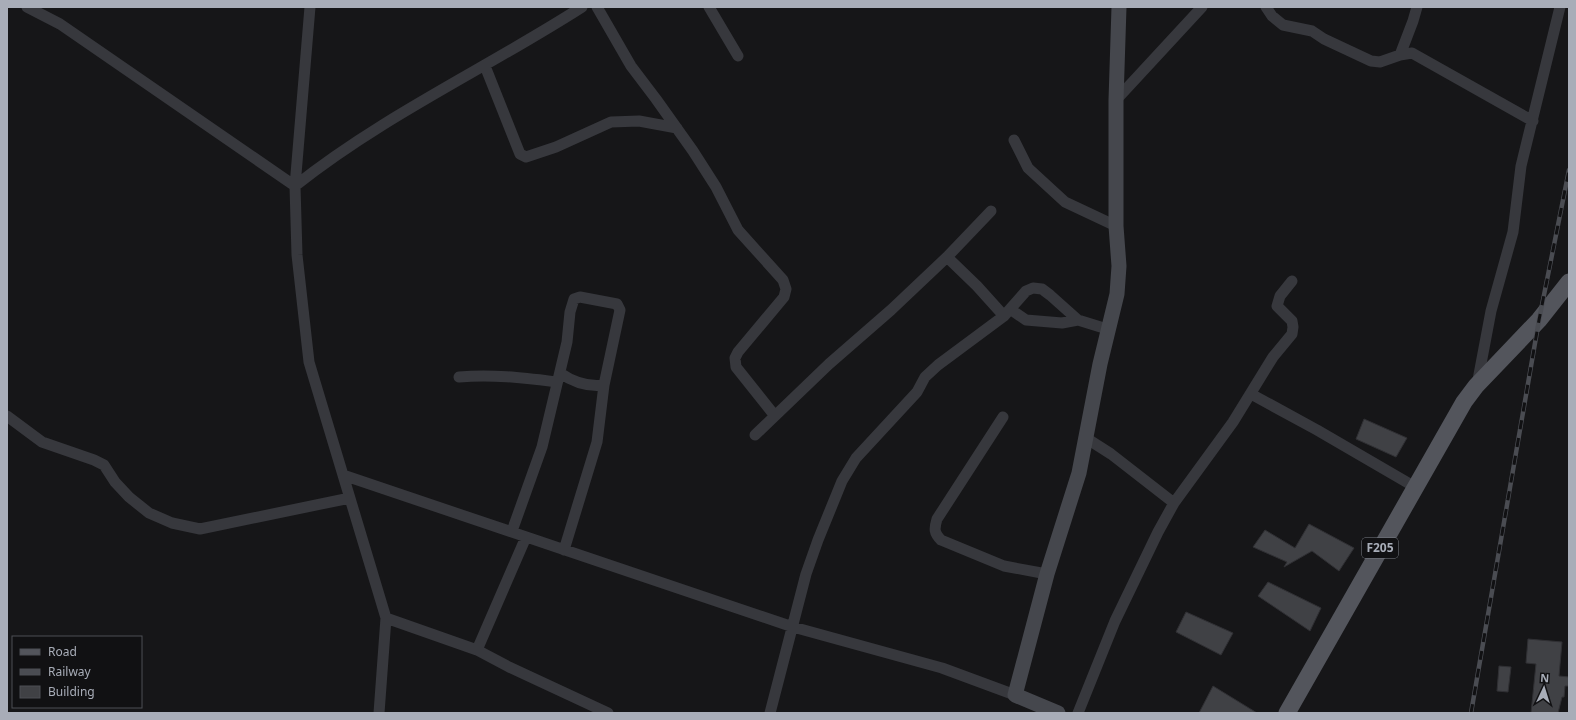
<svg xmlns="http://www.w3.org/2000/svg" width="1576" height="720" font-family="'Noto Sans',sans-serif">
	<style>
		.building { fill: #404145; stroke: #303034 }
		.lines { fill: none; stroke-linecap: round; stroke-linejoin: round }
		.street { stroke: #37383d; stroke-width: 11 }
		.secondary { stroke: #45474d; stroke-width: 15 }
		.primary { stroke: #53555c; stroke-width: 17 }
		.rail-casing { stroke: #4a4c52; stroke-width: 4.5 }
		.rail { stroke: #111113; stroke-width: 3; stroke-dasharray: 9; stroke-linecap: butt }
		.labels { text-anchor: middle; stroke-width: 3; stroke-linejoin: round; paint-order: stroke }
		.shield { fill: #111113; stroke: #7b7e86; stroke-width: 1 }
		.shield-label { font-size: 12px; font-weight: bold; fill: #a8adb8 }
	</style>
	<rect width="100%" height="100%" fill="#161618"/>
	<path class="building" d="M1364,419l43,19 -11,19 -40,-18z
		M1309,524l45,24 -15,23 -27,-20 -28,16 3,-5 -34,-15 12,-17 30,18z
		M1268,582l53,26 -11,23 -52,-35z
		M1186,612l47,21 -12,22 -45,-23z
		M1528,639l34,3 -3,34 10,1v9h-4l-1,11h-2l-4,16h-27l5,-49 -10,-1z
		M1499,666l12,1 -3,25 -11,-1z
		M1213,686l44,27h-58z"/>
	<g class="lines">
		<path class="street" d="M27,7l33,17 235,162
			M310,7l-15,179 2,69 12,107 77,256 -7,95
			M597,7l34,59 25,33 37,52 23,36 22,43 45,50 3,9 -2,8 -46,55 -3,6 1,9 39,49
			M709,7l29,49
			M1266,7l6,9 11,9 29,6 12,8 47,22 9,1 20,-7 12,-2 121,68
			M1400,55l13,-34 4,-14
			M485,66l35,88 6,3 30,-10 55,-25 28,-1 38,7
			M1116,100l86,-93
			M1014,140l14,28 37,34 51,24
			M295,186c88,-70 192,-118 287,-179
			M947,257l30,29 27,30
			M1010,309l16,11 36,3 16,-3 29,9
			M560,373c13,9 28,14 44,12
			M459,377c34,-3 65,1 98,5
			M1477,385l14,-74 22,-79 8,-66 39,-159
			M1251,394l66,36 98,57
			M7,416l35,26 52,18 10,5 11,17 14,15 20,16 23,10 28,6 150,-31
			M1003,417l-66,102c-3,10 -3,14 4,21l63,26 43,8
			M755,435l74,-71 62,-54 56,-53 44,-46
			M1086,438l25,16 63,49
			M343,475l450,152 149,41 73,27
			M512,531l30,-84 25,-105 3,-30 4,-13 6,-2 37,7 3,6 -16,75 -7,57 -33,108
			M386,618l91,32 32,17 99,46
			M477,650l49,-113
			M770,713l36,-139 12,-34 24,-59 14,-23 61,-66 8,-15 13,-12 66,-49 22,-25 7,-3 9,1 8,6 28,25
			M1078,713l37,-92 43,-89 16,-29 59,-81 40,-65 19,-23 1,-7 -1,-6 -15,-15 3,-10 12,-15"/>
		<path class="secondary" d="M1058,713l-43,-18 32,-121 32,-101 21,-109 17,-70 2,-28 -3,-40v-126l3,-93"/>
		<path class="primary" d="M1287,713l177,-311 12,-16 63,-66 30,-38"/>
		<defs>
			<path id="rail" d="M1471,713l68,-393 30,-150"/>
		</defs>
		<use href="#rail" class="rail-casing"/>
		<use href="#rail" class="rail"/>
	</g>
	<g class="labels">
		<rect class="shield" x="1362" y="538" width="36" height="20" rx="3"/>
		<g class="shield-label">
			<text x="1380" y="552">F205</text>
		</g>
	</g>
	<rect width="1576" height="720" fill="none" stroke="#a8adb8" stroke-width="16"/>
	<rect x="12" y="636" width="130" height="72" fill="#111113" stroke="#4d4f55"/>
	<rect x="20" y="649" width="20" height="6" fill="#53555c" stroke="#4d4f55"/>
	<text x="48" y="656" font-size="12" fill="#a8adb8">Road</text>
	<rect x="20" y="669" width="20" height="6" fill="#4a4c52" stroke="#4d4f55"/>
	<text x="48" y="676" font-size="12" fill="#a8adb8">Railway</text>
	<rect x="20" y="686" width="20" height="12" fill="#404145" stroke="#4d4f55"/>
	<text x="48" y="696" font-size="12" fill="#a8adb8">Building</text>
	<g transform="translate(1544 688) rotate(4)" stroke="#111113" stroke-width="3" paint-order="stroke">
	<path d="M0-3L7 15L0 10L-7 15Z" fill="#a8adb8"/>
	<text y="-6" font-size="11" font-weight="bold" text-anchor="middle" fill="#a8adb8">N</text>
	</g>
</svg>
